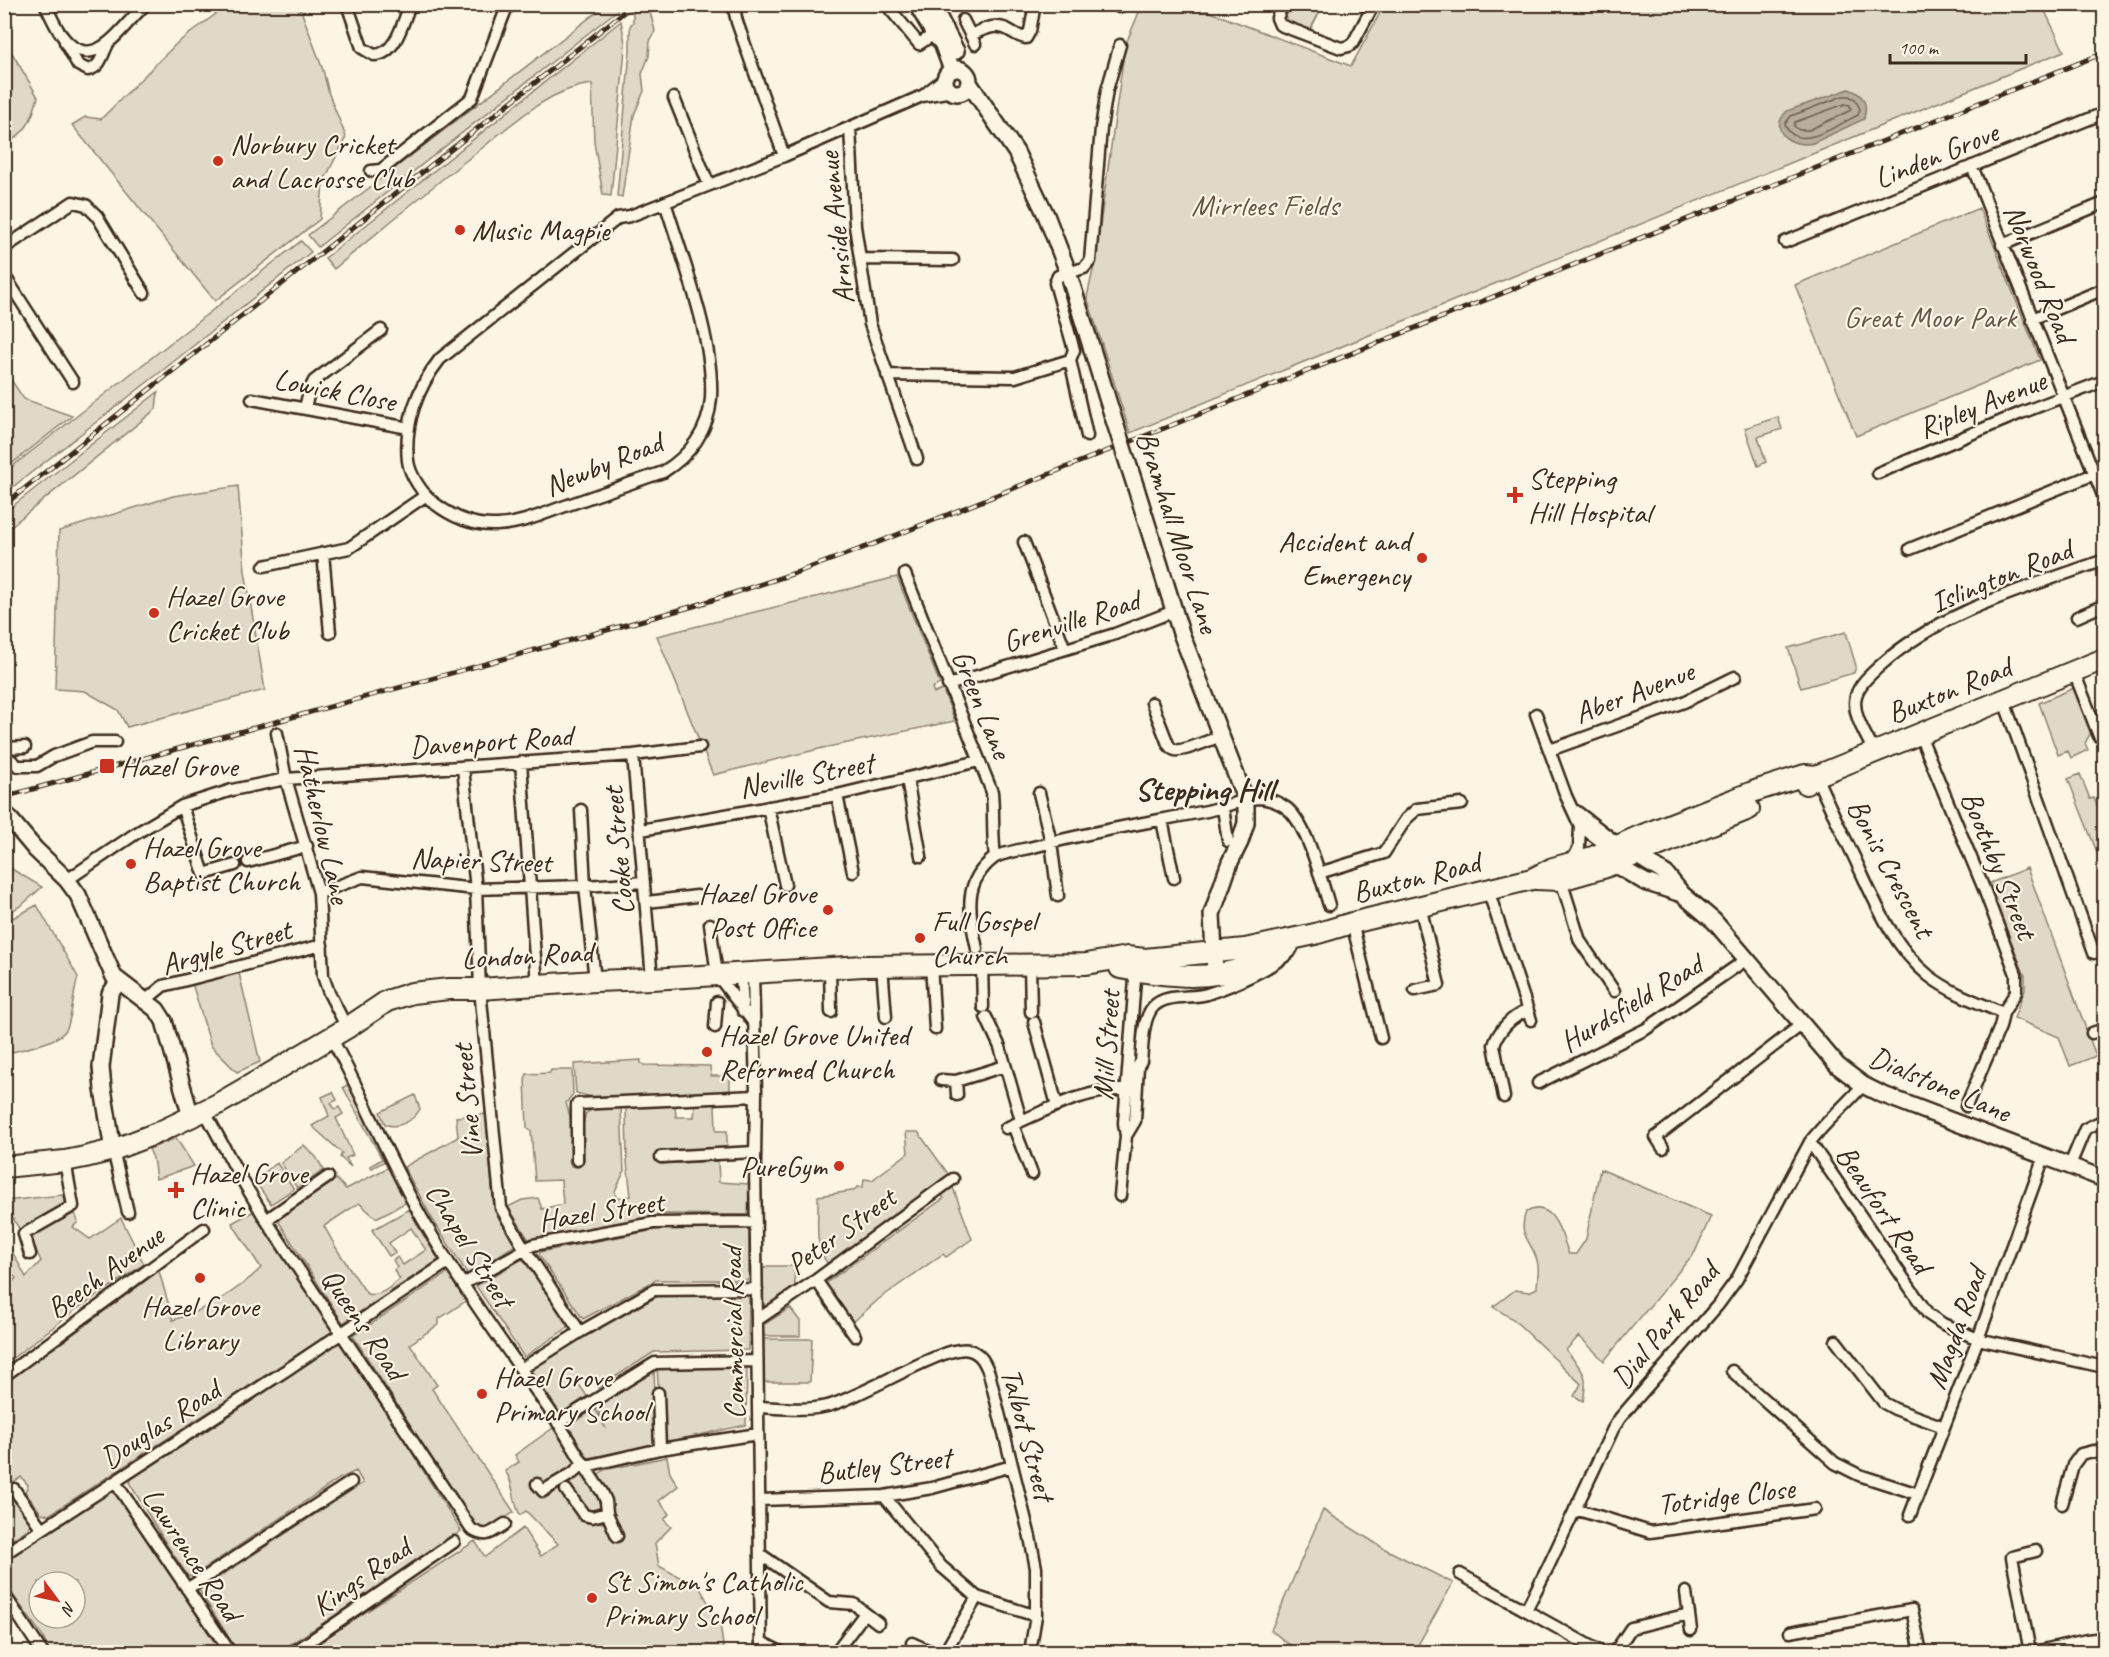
<svg xmlns="http://www.w3.org/2000/svg" width="2109" height="1657" font-family="Caveat,sans-serif">
	<style>
		.green { fill: #e0d8c8; stroke: #8e8173; stroke-width: 1.5; fill-rule: evenodd }
		.water { fill: #b7ad9e; stroke: #85796b; stroke-width: 1.5 }
		.lines { fill: none; stroke-linecap: round; stroke-linejoin: round }
		.shore { stroke: #6d5e51; stroke-width: 1.5 }
		.street-casing { stroke: #3b2a1e; stroke-width: 15 }
		.secondary-casing { stroke: #3b2a1e; stroke-width: 20 }
		.highway-casing { stroke: #3b2a1e; stroke-width: 24 }
		.street { stroke: #fcf5e5; stroke-width: 10 }
		.secondary { stroke: #fcf5e5; stroke-width: 15 }
		.highway { stroke: #fcf5e5; stroke-width: 20 }
		.rail-casing { stroke: #3b2a1e; stroke-width: 5 }
		.rail { stroke: #fcf5e5; stroke-width: 3; stroke-dasharray: 9; stroke-linecap: butt }
		.secondary-bridge-casing { stroke: #3b2a1e; stroke-width: 20; stroke-linecap: butt }
		.secondary-bridge { stroke: #fcf5e5; stroke-width: 15 }
		.poi-dot { fill: #c8321e; stroke: #fcf5e5; stroke-width: 2 }
		.labels { text-anchor: middle; stroke-width: 4.5; stroke-linejoin: round; paint-order: stroke }
		.poi-label { font-size: 30px; fill: #3b2a1e; stroke: #fcf5e5; text-anchor: start }
		.street-label { font-size: 30px; fill: #3b2a1e; stroke: #fcf5e5 }
		.park-label { font-size: 30px; fill: #645648; stroke: #fcf5e5 }
		.neighbourhood-label { font-size: 32px; font-weight: bold; fill: #3b2a1e; stroke: #fcf5e5 }
	</style>
	<rect width="100%" height="100%" fill="#fcf5e5"/>
	<filter id="ink" filterUnits="userSpaceOnUse"><feTurbulence type="fractalNoise" baseFrequency=".0167" numOctaves="2"/><feDisplacementMap in="SourceGraphic" scale="12" xChannelSelector="R" yChannelSelector="G"/><feConvolveMatrix kernelMatrix="1 2 1 2 8 2 1 2 1" color-interpolation-filters="sRGB"/></filter>
	<g filter="url(#ink)">
		<path class="green" d="M1291,4l15,1 14,6 -10,19 -21,-8 -3,-5z
			M1385,4l657,1 22,46 -934,382 -43,-136 8,-36 30,-215 17,-41h50l159,61z
			M299,5l24,65 6,24 17,43 -23,46 -3,36 -105,82 -143,-176 13,-8 16,2 76,-76 51,-38z
			M606,5h14v3l-302,239 -10,-12z
			M643,5h10l-4,3 6,23 -5,10 -1,15 -7,18 2,17 -10,24 -12,82 -5,-1 13,-145v-25l3,-4v-9z
			M621,21l4,22 -1,17 -13,136 -8,-1 -9,-53 -2,-58c-45,5 -82,42 -116,69 -49,37 -95,77 -142,116l-9,-11z
			M5,41l33,56c-6,23 -11,36 -33,47z
			M1979,208l61,152 -184,76 -61,-151z
			M301,241l10,11 -153,122 -153,119v-21z
			M5,371l19,28 48,17 -67,53z
			M158,392l-2,17 -151,122v-19z
			M1778,417l4,12 -24,8 8,25 -8,4 -13,-38z
			M238,486l7,85 20,119 -138,37 -9,-17 -33,-19 -30,-2 4,-158 114,-35z
			M897,577l43,107 -8,4 2,5 9,-3 12,31 -132,27 -110,27 -56,-139z
			M1846,632l10,34 -2,7 -53,15 -13,-40z
			M2076,687l16,44 -7,12 3,7 -17,8 -3,-7 -10,4 -19,-52z
			M2080,774l10,25 4,-1 3,8 4,-2 1,3 2,-1v64l-36,-91z
			M10,868l32,19 -20,18 -17,10v-45z
			M2027,868l69,188 -26,10 -11,-29 -45,-19 11,-29v-13l-37,-92z
			M37,905l41,72c-5,17 -5,35 -11,51 -6,15 -47,21 -62,26v-132z
			M239,973l21,89 -23,10 -26,-26 -19,-63z
			M641,1060v3l3,2 66,1 1,10h19v17l-138,4 -16,-4 -2,-29z
			M551,1070h21l1,24 -7,9c6,17 10,39 3,57l2,6 7,1 6,-6 -1,-37 3,-11 9,-5h26l3,64 -9,19 1,7 15,-2 -4,-34 -1,-54 49,-3 1,12h18l1,-13 20,-1 1,28h11v16l-68,10 1,7 58,-3 1,21 30,2 -1,31 -85,-1 -134,26 -21,-33 14,-7 16,-2 4,11 21,-5 -2,-24 -26,1 -4,-50 -4,-3 -2,-49 2,-5 23,-1z
			M350,1084l37,76 -15,8 -2,-2 12,-7 -39,-72z
			M333,1092l4,8 -6,3 4,6 4,-2 4,7 -7,4 17,37 -7,3 5,9 -11,-10 2,-4 -30,-27 17,-10 -7,-19z
			M415,1095l5,14c-6,11 -22,21 -35,15l-5,-12z
			M486,1114l7,85 6,19 18,26 -49,31 -35,-55 -29,-53 54,-30 -2,-20z
			M906,1132h12l31,43 -121,89c-15,-18 -9,-45 -10,-68l34,-5 6,-4h5l1,-8 8,1 36,-27z
			M176,1138l18,28 -38,13 -3,-21 -4,-9z
			M304,1145l12,12 8,13 -27,18 -16,-25z
			M277,1163l17,26 -23,15 -17,-24z
			M389,1167l18,35 -31,16 -17,-15 -35,23 14,25 29,43c14,3 23,-7 33,-15l-6,-9 3,-3 -4,-7 4,-3 6,8 23,-15 -15,-22 -22,15 6,10 -6,3 -17,-26 38,-21 9,19 20,32 -96,63 -66,-104 59,-40 10,10z
			M1600,1169l111,47 -16,36 -91,109 -25,-25 -13,14c17,23 23,21 17,51l-9,-5 7,-12 -68,-65 -20,-12 22,-17 14,2 8,-4c0,-7 2,-16 1,-23 -3,-22 -22,-28 -12,-53 28,-14 35,22 43,42h7l10,-15z
			M952,1185l20,54 -26,18 -3,-3 -64,45 -28,25 -29,-38 122,-88 -3,-4z
			M62,1195l5,12 -47,23 -15,-24v-5z
			M256,1210l76,120 -1,3 -282,182 -8,-2 -16,-21 3,-7 -7,-8 -16,11v-104l29,-24 20,-12 105,-77 14,49c33,-10 63,-28 88,-52l-29,-45z
			M75,1213l3,9 -5,5 17,12 31,-21 23,46 -70,47 -69,53 -1,-79 3,-2 3,2 6,-7 -6,-6 2,-3 -7,-6v-25l21,39 15,-16 -10,-21v-6z
			M749,1228v52h-93l-73,39 -44,-64 1,-3 120,-23z
			M524,1258l46,68 -46,31 -48,-71z
			M768,1266h26l1,20 -28,20 -4,-1v-36z
			M449,1272l20,27 -30,20v5l-29,20 27,41 -5,4 82,123 -25,18c-9,1 -12,-4 -18,-10l-118,-184z
			M660,1295h89l-1,55 -94,2 -56,36 -9,-13 -11,8 9,13 -26,19 -30,-45 48,-31z
			M790,1308l10,13v15h-37v-11z
			M763,1339h49l-2,43h-47z
			M338,1343l3,1 47,70 73,117 -53,38 -130,83h-40l-39,-62 164,-107 -7,-12 -17,8 -146,97h-5l-21,-31 -37,-61 1,-5 95,-61z
			M747,1366l-1,59 -84,18 -5,-76z
			M654,1370l3,74 -69,14 -20,-32 27,-17 11,20 -9,-21z
			M553,1428l24,36 -31,23 -5,-9 -7,7 10,14 17,-11c7,10 19,28 31,33 6,2 9,0 15,4 13,-28 -5,-28 -8,-51l5,-4 63,-13 3,16 8,13 -19,15 10,13 -5,6 7,7 -16,16 4,23 41,22 20,36 4,28h-420l171,-111 10,16 38,-29 18,28 17,-12 -32,-33 -6,4c-8,-15 -5,-31 -15,-44l14,-9 -4,-7z
			M582,1475l17,23 2,7 -3,6 -12,2 -20,-29z
			M114,1489l107,163h-171l-9,-18 -36,-50 -1,-22zM39,1582h36v36h-36z
			M4,1490l4,5 7,1 16,24 -2,8 -24,16z
			M1323,1510l60,38 70,35 -39,69h-114v-2l-13,-7 -16,-13z"/>
		<path class="water" d="M1849,89c15,6 19,13 15,30l-51,24c-22,5 -46,-12 -26,-32z"/>
		<g class="lines">
			<path class="shore" d="M1843,96h6l6,3 5,10 -2,6c-19,9 -62,40 -73,9l6,-8z
				M1845,104l5,1 1,5 -42,20h-10l-5,-4 1,-4z"/>
			<defs>
				<path id="street" d="M45,4c5,10 9,20 15,29 33,47 61,-7 86,-29
					M347,4l15,44 12,7c22,0 29,-33 36,-51
					M738,4l-3,9 2,9 47,134
					M1283,4l-6,14 3,7 61,23 8,-2 4,-3 21,-39
					M1119,7v-3
					M890,9l29,35 20,-13
					M963,20l12,24
					M971,35c15,-7 26,-13 41,-3 5,3 8,5 14,6l4,-7 5,-27
					M65,42l13,23 10,5c13,-3 13,-13 19,-24
					M925,94l21,-17
					M674,98l35,87
					M850,127l5,99 15,98 47,135
					M1972,166l132,332
					M371,171l10,-1 91,-72 36,-94
					M665,202c18,59 49,136 46,196 -2,33 -22,58 -48,74 -32,11 -63,22 -95,33 -23,8 -46,19 -71,20 -23,1 -45,-8 -63,-22 -11,-9 -24,-27 -26,-42 -4,-37 9,-73 32,-102l178,-141 12,-2 154,-60 138,-60 31,-5
					M1785,242l319,-129
					M2002,245l102,-42
					M4,248l69,-46 13,3 11,11 47,77
					M861,259l92,1
					M4,275l69,107
					M2032,319l72,-30
					M887,375l128,2 55,-17
					M252,399l157,29
					M305,407l5,-18 4,-8 67,-51
					M1087,436l-17,-76 4,-10 -19,-67 3,-7 26,-8 6,-7 11,-133 6,-38 13,-45
					M1878,473l143,-60 83,-32
					M1024,542l41,107
					M1910,549l194,-79
					M323,553l7,80
					M264,566l85,-18 76,-52
					M905,574l87,218c2,22 0,43 3,65
					M2077,617l27,-12
					M2074,672l25,64
					M948,685l167,-51 59,-23
					M2004,701l90,252 10,-4
					M1152,703l16,41c2,3 3,5 7,6 9,2 37,-11 46,-14
					M1536,714l30,82 14,30 31,23
					M277,733l9,46 33,114 4,83 6,17 18,35
					M1920,735l64,154 32,85v18l-13,21
					M4,748l21,-1
					M1550,750l134,-48 51,-25
					M1874,752c-7,-16 -23,-38 -18,-56 3,-12 16,-23 26,-32 62,-55 146,-76 222,-104
					M4,754l14,12h19l17,-10 38,-14h23
					M633,755l19,224
					M521,762l16,223
					M463,768l13,121 4,100 21,219 23,40 56,84
					M1816,776c12,28 26,56 39,83 19,41 38,88 74,117 22,17 48,26 74,37l-3,14 -34,79
					M907,779l14,77
					M1039,793l12,49 7,54
					M837,795l16,77
					M182,806l22,68 31,-9
					M768,807l17,78
					M1223,808l5,33
					M581,810l4,76 10,95
					M1576,811l44,34
					M1162,820l12,58
					M641,830l196,-35 142,-34
					M248,862l59,-16
					M1572,862l7,-15 1,-21
					M1319,873l65,-20 22,-34 11,-10 45,-5
					M67,880l68,-46 47,-28 50,-16 54,-11 347,-24 67,-8
					M1561,880l19,61 34,50
					M1488,890l43,130
					M319,893l43,-16 114,12 109,-3 59,-4
					M647,902l50,-6
					M1352,923l29,115
					M710,924l7,51 36,47
					M977,949c-7,-34 -16,-66 17,-91 8,-6 33,-9 43,-12 56,-15 113,-24 170,-35 14,-3 40,-13 53,-13 9,1 18,4 25,9 21,13 37,75 44,98
					M931,964l4,65
					M982,964l1,43
					M1030,965l1,47
					M882,966l4,51
					M830,969l1,43
					M753,973l3,119 -1,69 6,491
					M741,974l2,37
					M1415,990l24,-5 -19,-79
					M146,1000l17,-14 159,-41
					M986,1017l14,30 21,73
					M1034,1022l23,83
					M715,1027l2,-25
					M2092,1033l12,-4
					M331,1037c34,62 59,127 95,188 38,66 84,128 127,190 17,25 31,53 49,77l4,9 1,12 10,23
					M941,1080l15,1 49,-15
					M956,1081l1,14
					M1538,1083l108,-54 101,-70
					M1504,1097l-10,-52c4,-14 18,-29 33,-34
					M204,1110l34,63 28,47 205,309c16,10 20,4 34,-5
					M1013,1125l19,49
					M1006,1128c39,-17 81,-41 125,-38
					M1126,1136l9,-15 3,-55 3,-5c2,-16 1,-41 12,-54 13,-14 38,-8 54,-13 25,-8 63,-25 83,-42
					M1810,1142l118,172 15,10 35,15 126,28
					M1663,1148l-7,-11 145,-112
					M113,1150l15,62
					M661,1157l94,-5
					M577,1160v-56l179,-8
					M2070,1165l15,-36 19,-9
					M1120,1196l6,-60 -2,-13 12,-157
					M266,1220l62,-43
					M30,1254l-6,-20 49,-28 -8,-45
					M816,1280l39,56
					M463,1284l70,-39 120,-22 103,-1
					M757,1320l59,-40 137,-101
					M1836,1341l48,62 11,6 49,18
					M521,1369l59,-37 74,-42 103,-1
					M1732,1371l103,92 24,12 59,19
					M4,1376l200,-147
					M658,1393l2,56
					M758,1407c23,1 47,4 69,-1 32,-7 119,-63 142,-56 12,3 16,13 20,23l41,164 6,31v48l-6,36
					M558,1423l97,-60 102,-2
					M586,1466l74,-17 98,-15
					M115,1482l115,170
					M537,1484l6,7 30,-18 11,-10
					M14,1489l28,40
					M566,1490l18,25 8,2 15,-4
					M884,1496l57,70 36,31 59,19
					M759,1500l125,-4 48,-8 80,-22
					M2062,1504l11,-39 8,-11 12,-3 11,3
					M1575,1509l75,23 165,-23
					M1910,1515l68,-176 66,-182
					M4,1554l281,-183 163,-109
					M760,1554l69,48 25,2 11,9 -27,36
					M1460,1574l141,78
					M187,1589l164,-107
					M1686,1592l5,38
					M4,1594l38,58
					M1526,1610l22,-43 65,-138 7,-11 98,-113 19,-26 73,-137c16,-21 36,-37 53,-57
					M865,1613l13,10
					M1790,1632l122,-22 9,42
					M761,1642l20,10
					M912,1643l20,9
					M294,1652l160,-110
					M941,1652l5,-2 31,-53
					M1615,1652l16,-24 58,-14
					M2030,1652l-18,-95 24,-6
					M2034,1652l53,-12 17,-2"/>
				<path id="secondary" d="M935,4l2,10 19,37
					M919,8l15,26 8,9 10,27
					M945 81a12 12 0 1 1 24 0a12 12 0 1 1-24 0Z
					M969,83l47,69 30,63 22,57 45,145
					M1136,488l45,145 65,168v22l-6,19 -10,20 -18,52 3,59
					M4,812l31,37 32,31 11,15 36,82 43,33 7,11 27,96
					M1631,852l35,22 16,20 32,27 124,145 25,19 18,9 223,85
					M1614,864l31,18 37,12
					M113,1150l-10,-61 -2,-22 9,-73 9,-13"/>
				<path id="highway" d="M1806,784l10,-8 288,-117
					M1536,879l25,1 42,-12 146,-59
					M1120,968c41,7 86,14 126,-1 15,-6 27,-15 42,-21
					M4,1167l61,-6 20,-4 28,-7 44,-17 61,-29 38,-22 91,-54 40,-27 25,-8 37,-4h31l115,-8 57,-2 211,-13 223,-2 41,-7 18,2 69,-7 31,-3 70,-15 37,-11 180,-44 21,-11 40,-11 47,-21 118,-46 47,-15 11,1"/>
			</defs>
			<use href="#street" class="street-casing"/>
			<use href="#secondary" class="secondary-casing"/>
			<use href="#highway" class="highway-casing"/>
			<use href="#street" class="street"/>
			<use href="#secondary" class="secondary"/>
			<use href="#highway" class="highway"/>
			<defs>
				<path id="rail" d="M4,505l630,-501
					M4,797l690,-191 101,-33 79,-29 1230,-491"/>
			</defs>
			<use href="#rail" class="rail-casing"/>
			<use href="#rail" class="rail"/>
			<defs>
				<path id="secondary-bridge" d="M1113,417l23,71"/>
			</defs>
			<use href="#secondary-bridge" class="secondary-bridge-casing"/>
			<use href="#secondary-bridge" class="secondary-bridge"/>
		</g>
	</g>
	<g class="poi-dot">
		<circle cx="218" cy="161" r="6"/>
		<circle cx="460" cy="230" r="6"/>
		<path d="M1512 486h6v6h6v6h-6v6h-6v-6h-6v-6h6z"/>
		<circle cx="1422" cy="558" r="6"/>
		<circle cx="154" cy="613" r="6"/>
		<rect x="99" y="758" width="16" height="16" rx="3"/>
		<circle cx="131" cy="864" r="6"/>
		<circle cx="828" cy="910" r="6"/>
		<circle cx="920" cy="938" r="6"/>
		<circle cx="707" cy="1052" r="6"/>
		<circle cx="839" cy="1166" r="6"/>
		<path d="M173 1181h6v6h6v6h-6v6h-6v-6h-6v-6h6z"/>
		<circle cx="200" cy="1278" r="6"/>
		<circle cx="482" cy="1394" r="6"/>
		<circle cx="592" cy="1598" r="6"/>
	</g>
	<g class="labels">
		<g class="poi-label">
			<text x="230" y="154">Norbury Cricket<tspan x="230" dy="34">and Lacrosse Club</tspan></text>
			<text x="472" y="240">Music Magpie</text>
			<text x="1528" y="488">Stepping<tspan x="1528" dy="34">Hill Hospital</tspan></text>
			<text x="1410" y="551" text-anchor="end">Accident and<tspan x="1410" dy="34">Emergency</tspan></text>
			<text x="166" y="606">Hazel Grove<tspan x="166" dy="34">Cricket Club</tspan></text>
			<text x="120" y="776">Hazel Grove</text>
			<text x="143" y="857">Hazel Grove<tspan x="143" dy="34">Baptist Church</tspan></text>
			<text x="816" y="903" text-anchor="end">Hazel Grove<tspan x="816" dy="34">Post Office</tspan></text>
			<text x="932" y="931">Full Gospel<tspan x="932" dy="34">Church</tspan></text>
			<text x="719" y="1045">Hazel Grove United<tspan x="719" dy="34">Reformed Church</tspan></text>
			<text x="827" y="1176" text-anchor="end">PureGym</text>
			<text x="190" y="1183">Hazel Grove<tspan x="190" dy="34">Clinic</tspan></text>
			<text x="200" y="1316" text-anchor="middle">Hazel Grove<tspan x="200" dy="34">Library</tspan></text>
			<text x="494" y="1387">Hazel Grove<tspan x="494" dy="34">Primary School</tspan></text>
			<text x="604" y="1591">St Simon's Catholic<tspan x="604" dy="34">Primary School</tspan></text>
		</g>
		<g class="street-label">
			<text transform="translate(1936 155) rotate(-22)" y="10">Linden Grove</text>
			<text transform="translate(836 228) rotate(-96)" y="10">Arnside Avenue</text>
			<text transform="translate(2040 273) rotate(68)" y="10">Norwood Road</text>
			<text transform="translate(335 390) rotate(11)" y="10">Lowick Close</text>
			<text transform="translate(1982 404) rotate(-22)" y="10">Ripley Avenue</text>
			<text transform="translate(603 464) rotate(-22)" y="10">Newby Road</text>
			<text transform="translate(1178 532) rotate(72)" y="10">Bramhall Moor Lane</text>
			<text transform="translate(2001 576) rotate(-22)" y="10">Islington Road</text>
			<text transform="translate(1071 621) rotate(-18)" y="10">Grenville Road</text>
			<text transform="translate(1949 690) rotate(-22)" y="10">Buxton Road</text>
			<text transform="translate(1634 692) rotate(-21)" y="10">Aber Avenue</text>
			<text transform="translate(982 704) rotate(68)" y="10">Green Lane</text>
			<text transform="translate(491 741) rotate(-4)" y="10">Davenport Road</text>
			<text transform="translate(806 775) rotate(-11)" y="10">Neville Street</text>
			<text transform="translate(323 824) rotate(77)" y="10">Hatherlow Lane</text>
			<text transform="translate(618 851) rotate(-95)" y="10">Cooke Street</text>
			<text transform="translate(481 860) rotate(2)" y="10">Napier Street</text>
			<text transform="translate(1999 865) rotate(68)" y="10">Boothby Street</text>
			<text transform="translate(1891 868) rotate(62)" y="10">Bonis Crescent</text>
			<text transform="translate(1416 877) rotate(-14)" y="10">Buxton Road</text>
			<text transform="translate(226 947) rotate(-16)" y="10">Argyle Street</text>
			<text transform="translate(527 955) rotate(-3)" y="10">London Road</text>
			<text transform="translate(1631 1003) rotate(-31)" y="10">Hurdsfield Road</text>
			<text transform="translate(1106 1045) rotate(-86)" y="10">Mill Street</text>
			<text transform="translate(1940 1084) rotate(23)" y="10">Dialstone Lane</text>
			<text transform="translate(467 1102) rotate(-95)" y="10">Vine Street</text>
			<text transform="translate(1884 1209) rotate(56)" y="10">Beaufort Road</text>
			<text transform="translate(601 1211) rotate(-9)" y="10">Hazel Street</text>
			<text transform="translate(841 1231) rotate(-36)" y="10">Peter Street</text>
			<text transform="translate(470 1245) rotate(58)" y="10">Chapel Street</text>
			<text transform="translate(105 1272) rotate(-36)" y="10">Beech Avenue</text>
			<text transform="translate(364 1324) rotate(56)" y="10">Queens Road</text>
			<text transform="translate(1665 1325) rotate(-51)" y="10">Dial Park Road</text>
			<text transform="translate(1956 1328) rotate(-70)" y="10">Magda Road</text>
			<text transform="translate(733 1333) rotate(-91)" y="10">Commercial Road</text>
			<text transform="translate(160 1424) rotate(-33)" y="10">Douglas Road</text>
			<text transform="translate(1028 1434) rotate(75)" y="10">Talbot Street</text>
			<text transform="translate(884 1465) rotate(-7)" y="10">Butley Street</text>
			<text transform="translate(1726 1496) rotate(-7)" y="10">Totridge Close</text>
			<text transform="translate(192 1554) rotate(56)" y="10">Lawrence Road</text>
			<text transform="translate(361 1577) rotate(-35)" y="10">Kings Road</text>
		</g>
		<g class="park-label">
			<text x="1265" y="215">Mirrlees Fields</text>
			<text x="1930" y="327">Great Moor Park</text>
		</g>
		<g class="neighbourhood-label">
			<text x="1204" y="800">Stepping Hill</text>
		</g>
	</g>
	<rect width="2109" height="1657" fill="none" stroke="#fcf5e5" stroke-width="24"/>
	<rect x="12" y="12" width="2085" height="1633" fill="none" stroke="#3b2a1e" stroke-width="2" filter="url(#ink)"/>
	<g transform="translate(57 1600) rotate(123)"><circle r="28" fill="#fcf5e5" stroke="#afa495" stroke-width="1.5"/>
	<path d="M0-4.5L10 22L0 15L-10 22Z" fill="#c8321e"/>
	<text y="-9" font-size="16" font-weight="bold" text-anchor="middle" fill="#3b2a1e">N</text>
	</g>
	<path d="M1890 54v9h136v-9" fill="none" stroke="#3b2a1e" stroke-width="3"/>
	<text x="1899" y="54" font-size="18" fill="#3b2a1e" stroke="#fcf5e5" stroke-width="4.5" paint-order="stroke">100 m</text>
</svg>
